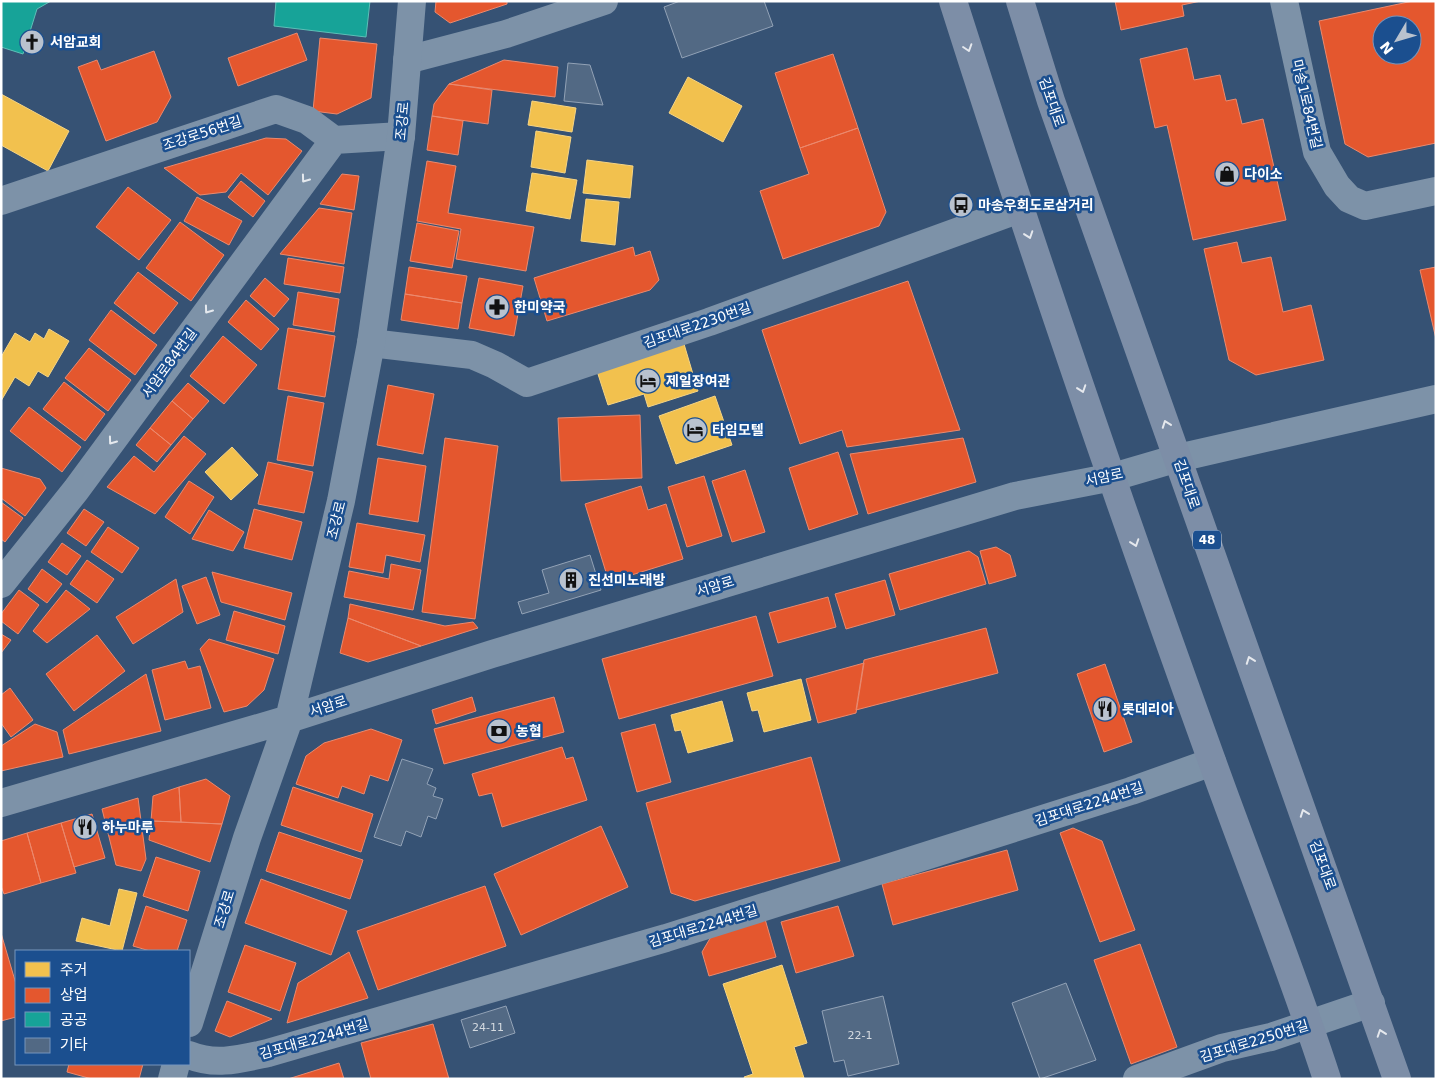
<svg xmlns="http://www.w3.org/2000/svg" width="1437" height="1080" font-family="'DejaVu Sans','Noto Sans KR',sans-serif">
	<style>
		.homes { fill: #f2c14e; stroke: #f6d483 }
		.shops { fill: #e4572e; stroke: #ec896d; fill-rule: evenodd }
		.public { fill: #17a398; stroke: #5dbfb7 }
		.building { fill: #526984; stroke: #92a2b6 }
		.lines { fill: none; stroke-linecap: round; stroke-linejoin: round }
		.minor { stroke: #7d92a8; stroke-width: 28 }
		.tertiary { stroke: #7d92a8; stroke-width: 28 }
		.primary { stroke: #7d8ea7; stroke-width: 28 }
		.oneway { stroke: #e5e8ed }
		.oneway2 { stroke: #e5e9ee }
		.labels { text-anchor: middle; stroke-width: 5; stroke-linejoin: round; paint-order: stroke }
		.number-label { font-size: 11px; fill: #d4dae0 }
		.shield { fill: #1b4f8f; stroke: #bbcadd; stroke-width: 1 }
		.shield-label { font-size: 12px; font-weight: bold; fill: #fff }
		.poi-label { font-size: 14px; font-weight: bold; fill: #fff; stroke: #1b4f8f; text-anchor: start }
		.street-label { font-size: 14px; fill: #fff; stroke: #1b4f8f }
	</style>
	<rect width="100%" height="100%" fill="#365274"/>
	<path class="homes" d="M688,77l54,29 -19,36 -54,-29z
		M1,94l68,37 -21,40 -47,-26z
		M532,101l44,7 -4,24 -44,-7z
		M536,131l35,6 -6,36 -34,-6z
		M587,160l46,6 -3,32 -47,-5z
		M532,173l45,7 -7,39 -44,-8z
		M586,199l33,3 -4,43 -34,-4z
		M49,329l20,12 -21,36 -10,-6 -9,15 -14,-9 -14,24v-44l14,-24 15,9 5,-9 9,6z
		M684,344l14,47 -50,16 -4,-13 -36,11 -11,-34z
		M715,396l17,49 -56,19 -17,-48z
		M232,447l26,28 -27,25 -26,-28z
		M801,679l10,41 -47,12 -6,-22 -6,1 -5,-18z
		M722,701l11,40 -45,12 -7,-23 -6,1 -4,-16z
		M119,889l18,4 -15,58 -46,-10 6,-23 28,8z
		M782,965l25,78 -13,4 10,31 -59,1 -1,-2 9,-3 -30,-90z"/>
	<path class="shops" d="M436,1h71v3l-57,19 -15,-11z
		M1115,1h86l-19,4 2,11 -63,14z
		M1413,1h23v142l-68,14 -23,-13 -26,-123zM1382,25h30v30h-30z
		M297,33l10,27 -69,26 -10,-28z
		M320,38l57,6 -6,54 -34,16 -24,-3z
		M1187,48l7,32 26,-5 6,26 10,-2 6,25 21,-5 23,101 -93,20 -26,-115 -12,3 -15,-69z
		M154,51l17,46 -14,25 -51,19 -28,-74 19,-7 4,10z
		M833,54l25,74 -58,20 -25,-75z
		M504,60l54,7 -3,30 -106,-13z
		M449,84l43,6 -4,34 -56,-8 2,-12z
		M432,116l31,5 -5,34 -31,-5z
		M858,128l28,84 -7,14 -96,33 -23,-68 49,-17 -9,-26z
		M266,138l20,1 16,12 -34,44 -27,-22 -15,19 -26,3 -36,-27z
		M427,161l29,5 -8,47 86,14 -8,44 -70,-12 5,-30 -44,-8z
		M342,174l17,2 -5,34 -34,-6z
		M241,181l24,20 -12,16 -25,-20z
		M128,187l43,33 -32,40 -43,-33z
		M197,197l45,24 -13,24 -45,-24z
		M319,208l33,5 -8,51 -64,-10z
		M180,222l44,33 -33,46 -45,-33z
		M417,223l42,8 -7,37 -42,-7z
		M1237,242l5,21 29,-6 12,55 28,-7 13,55 -68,15 -27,-15 -25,-111z
		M633,247l2,9 15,-5 9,29 -9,10 -103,31 -13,-43z
		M288,258l56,9 -4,26 -56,-9z
		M409,267l58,9 -5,27 -57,-9z
		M1436,267v72l-16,-69z
		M138,272l40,31 -24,31 -40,-31z
		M265,278l24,21 -15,18 -24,-21z
		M479,278l44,8 -9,50 -45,-8z
		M908,281l52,149 -113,17 -5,-17 -42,14 -38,-114z
		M298,292l41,7 -5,33 -41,-7z
		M405,294l57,9 -4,26 -57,-9z
		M246,300l33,29 -18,21 -33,-28z
		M111,310l46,35 -22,30 -46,-35z
		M288,328l47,8 -10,61 -47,-8z
		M223,336l34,29 -33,39 -34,-28z
		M89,348l42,32 -23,31 -43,-33z
		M64,382l41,32 -20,27 -42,-32z
		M188,383l21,18 -16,18 -21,-18z
		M388,385l46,9 -11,60 -46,-9z
		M288,396l36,7 -11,63 -36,-6z
		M172,401l21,18 -22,26 -21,-17z
		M29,407l52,40 -19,25 -52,-41z
		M640,415l2,63 -81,3 -3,-63z
		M150,428l21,17 -14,17 -21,-17z
		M184,436l22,18 -51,60 -48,-27 27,-31 20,16z
		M445,438l53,8 -23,173 -53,-7z
		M963,438l13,44 -108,32 -18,-60z
		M838,452l20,62 -49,16 -20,-62z
		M378,458l48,8 -8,56 -49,-8z
		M268,462l45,10 -9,41 -46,-9z
		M1,468l39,11 6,9 -21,28 -24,-18z
		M745,470l20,62 -33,10 -20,-61z
		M704,476l18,60 -35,11 -19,-60z
		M189,481l25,16 -24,37 -25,-17z
		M641,486l7,24 18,-6 17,55 -74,23 -24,-78z
		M1,502l22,16 -18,24 -4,-3z
		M84,509l20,13 -18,24 -19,-13z
		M254,509l48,13 -10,38 -48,-12z
		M209,510l35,22 -11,19 -41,-12z
		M357,523l68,12 -5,27 -34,-7 -3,18 -34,-6z
		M108,527l31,21 -17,25 -31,-21z
		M62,543l19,13 -14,19 -19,-13z
		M996,547l14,8 6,21 -27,8 -9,-33z
		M969,551l9,6 8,27 -86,26 -11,-36z
		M87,560l27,19 -17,24 -27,-19z
		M391,564l30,6 -8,40 -69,-13 5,-26 40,8z
		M42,569l20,15 -15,19 -19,-14z
		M212,572l80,21 -7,27 -64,-18z
		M206,577l14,38 -23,9 -15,-38z
		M176,579l7,33 -50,32 -17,-27z
		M885,580l10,35 -49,14 -11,-35z
		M19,590l20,15 -21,29 -17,-13v-7z
		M66,590l24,19 -43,34 -14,-12z
		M828,597l8,30 -58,16 -9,-30z
		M350,604l95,22 28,-4 5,6 -57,18 -73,-28z
		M234,611l51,15 -7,28 -52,-14z
		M756,616l17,60 -154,43 -17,-60z
		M348,618l73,28 -53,16 -28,-9z
		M986,628l12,45 -142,37 8,-50z
		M1,634l10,6 -10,13z
		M97,635l28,36 -51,40 -28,-37z
		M209,639l65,20 -10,31 -17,16 -23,6 -24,-63z
		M185,661l3,8 12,-3 11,42 -46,12 -13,-50z
		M864,663l-8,50 -38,10 -12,-44z
		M1105,664l27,78 -28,10 -27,-78z
		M146,674l15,57 -92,23 -6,-24z
		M10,688l23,32 -22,17 -10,-14v-28z
		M472,697l4,14 -40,13 -4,-14z
		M554,697l10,35 -120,32 -10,-35z
		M35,724l22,8 6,25 -62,14v-25z
		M655,724l16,58 -34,10 -16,-59z
		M371,729l31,11 -14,41 -18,-6 -6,19 -22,-8 -4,12 -42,-14 10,-28 18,-13z
		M562,747l4,12 7,-2 14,43 -85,27 -10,-34 -13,3 -7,-22z
		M811,757l29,104 -145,40 -24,-8 -25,-90z
		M206,779l24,17 -8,28 -41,-2 -2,-35z
		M179,787l2,35 -30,-1 2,-25z
		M293,787l80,27 -12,38 -80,-27z
		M138,798l8,61 -5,12 -25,-6 -14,-56z
		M92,814l13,44 -31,9 -13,-44z
		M151,821l71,3 -12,38 -61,-22z
		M61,823l15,50 -35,10 -14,-50z
		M601,826l27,61 -107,48 -27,-61z
		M1073,828l29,13 33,89 -35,12 -40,-109z
		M279,832l84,28 -13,39 -84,-28z
		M27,833l14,50 -37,11 -3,-8v-45z
		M1007,850l11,40 -125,35 -11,-41z
		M156,857l44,14 -12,40 -45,-15z
		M261,879l86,32 -16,44 -86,-32z
		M485,886l21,60 -128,44 -21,-59z
		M146,906l41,14 -10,31h-27l-17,-5z
		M838,906l16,50 -58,17 -15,-51z
		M765,919l11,38 -67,19 -7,-24 10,-17z
		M1,933l15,51v33l-15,4z
		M1140,944l37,103 -46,17 -37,-104z
		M245,945l51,18 -16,48 -52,-19z
		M349,952l19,46 -81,25 11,-40z
		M227,1001l45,18 -42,18 -15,-6z
		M433,1024l16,55h-78l-10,-36z
		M339,1063l5,16h-56z
		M69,1064h74l-4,15h-47l-25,-7z"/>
	<path class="public" d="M1,1h50l-14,8 -14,45 -22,-7z
		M276,1h94l-4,36 -92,-11z"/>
	<path class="building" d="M680,1h84l9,25 -91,32 -18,-51z
		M568,63l22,2 13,40 -39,-4z
		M590,555l11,35 -79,24 -4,-12 31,-9 -7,-23z
		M402,759l31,10 -6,15 9,4 -3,8 10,3 -7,20 -8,-3 -7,21 -15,-6 -5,15 -27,-9z
		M1066,983l30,77 -56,19 -28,-76z
		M883,996l16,68 -51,12 -4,-16 -10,2 -12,-51z
		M506,1006l9,27 -45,15 -9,-28z"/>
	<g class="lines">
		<path class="minor" d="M1284,1l33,151 20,34 12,13 16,7 71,-15
			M407,60l99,-26 98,-33
			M1,201l275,-92 31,11 27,20 67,-4
			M371,343l101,12 23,10 32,18 182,-61 311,-113
			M1,584l75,-94 258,-350
			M189,1055c27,11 51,4 79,-2l398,-115 465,-147 81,-29
			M1137,1079l85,-31 49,-11 100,-34"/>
		<path class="tertiary" d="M1,803l288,-84 203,-65 523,-158 98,-19 65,-19 258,-59
			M189,1023l58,-185 42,-119 52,-218 30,-158 30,-207 11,-135
			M172,1079l4,-15"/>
		<path class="primary" d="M953,1c81,255 168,508 259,760 38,106 80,210 115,318
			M1020,1l31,100 346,978"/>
	</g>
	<defs><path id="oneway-chevron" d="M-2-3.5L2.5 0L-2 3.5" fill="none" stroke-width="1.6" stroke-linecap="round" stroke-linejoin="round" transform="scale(1.25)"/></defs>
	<g class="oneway">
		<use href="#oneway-chevron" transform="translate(968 48) rotate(72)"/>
		<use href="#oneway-chevron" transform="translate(1029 235) rotate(71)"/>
		<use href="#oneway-chevron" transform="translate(1082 389) rotate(71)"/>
		<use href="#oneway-chevron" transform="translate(1166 424) rotate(-110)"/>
		<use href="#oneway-chevron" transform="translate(1135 543) rotate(71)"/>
		<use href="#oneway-chevron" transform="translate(1250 660) rotate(-110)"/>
		<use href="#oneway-chevron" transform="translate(1304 813) rotate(-110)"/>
		<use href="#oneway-chevron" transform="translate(1381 1033) rotate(-109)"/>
	</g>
	<g class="oneway2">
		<use href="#oneway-chevron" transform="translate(305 179) rotate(126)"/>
		<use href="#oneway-chevron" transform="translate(208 310) rotate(126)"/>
		<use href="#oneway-chevron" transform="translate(112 441) rotate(126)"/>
	</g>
	<defs>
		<symbol id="church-disc" viewBox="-11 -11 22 22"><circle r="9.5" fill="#b9c2ce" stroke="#1b4f8f"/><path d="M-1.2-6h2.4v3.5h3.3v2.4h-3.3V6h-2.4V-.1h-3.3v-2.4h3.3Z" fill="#111"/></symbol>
		<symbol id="shop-disc" viewBox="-11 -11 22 22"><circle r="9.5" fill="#b9c2ce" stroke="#1b4f8f"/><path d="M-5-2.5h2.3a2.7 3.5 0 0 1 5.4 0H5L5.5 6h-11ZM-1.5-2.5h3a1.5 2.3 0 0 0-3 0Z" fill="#111"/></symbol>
		<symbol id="bus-disc" viewBox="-11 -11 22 22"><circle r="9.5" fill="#b9c2ce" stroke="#1b4f8f"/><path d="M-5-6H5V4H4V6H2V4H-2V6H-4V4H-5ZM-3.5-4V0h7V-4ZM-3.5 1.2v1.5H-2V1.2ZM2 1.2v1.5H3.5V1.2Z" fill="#111"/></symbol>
		<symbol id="pharmacy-disc" viewBox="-11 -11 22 22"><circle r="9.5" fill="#b9c2ce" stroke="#1b4f8f"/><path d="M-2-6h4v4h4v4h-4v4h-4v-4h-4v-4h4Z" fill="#111"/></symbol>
		<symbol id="hotel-disc" viewBox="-11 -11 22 22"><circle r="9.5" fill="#b9c2ce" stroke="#1b4f8f"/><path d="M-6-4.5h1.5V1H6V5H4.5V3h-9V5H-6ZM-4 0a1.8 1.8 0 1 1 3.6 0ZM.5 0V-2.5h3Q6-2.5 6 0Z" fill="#111"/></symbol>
		<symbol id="building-disc" viewBox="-11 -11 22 22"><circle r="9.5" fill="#b9c2ce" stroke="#1b4f8f"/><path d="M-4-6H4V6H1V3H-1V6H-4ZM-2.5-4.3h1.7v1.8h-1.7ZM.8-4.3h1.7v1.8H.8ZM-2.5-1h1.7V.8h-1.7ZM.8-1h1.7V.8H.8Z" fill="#111"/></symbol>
		<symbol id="restaurant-disc" viewBox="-11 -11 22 22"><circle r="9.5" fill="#b9c2ce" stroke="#1b4f8f"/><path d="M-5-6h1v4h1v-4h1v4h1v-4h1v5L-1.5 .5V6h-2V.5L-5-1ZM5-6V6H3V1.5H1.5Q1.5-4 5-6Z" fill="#111"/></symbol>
		<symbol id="bank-disc" viewBox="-11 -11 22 22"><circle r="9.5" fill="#b9c2ce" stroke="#1b4f8f"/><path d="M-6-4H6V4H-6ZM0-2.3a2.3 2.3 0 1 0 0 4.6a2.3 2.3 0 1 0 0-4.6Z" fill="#111"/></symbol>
	</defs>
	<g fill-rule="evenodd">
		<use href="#church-disc" x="18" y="28" width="28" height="28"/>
		<use href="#shop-disc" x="1213" y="160" width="28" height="28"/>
		<use href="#bus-disc" x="947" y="191" width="28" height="28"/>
		<use href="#pharmacy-disc" x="483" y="293" width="28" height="28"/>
		<use href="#hotel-disc" x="634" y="367" width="28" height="28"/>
		<use href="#hotel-disc" x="681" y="416" width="28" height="28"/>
		<use href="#building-disc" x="557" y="566" width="28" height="28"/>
		<use href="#restaurant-disc" x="1091" y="695" width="28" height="28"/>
		<use href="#bank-disc" x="485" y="717" width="28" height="28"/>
		<use href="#restaurant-disc" x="71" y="813" width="28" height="28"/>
	</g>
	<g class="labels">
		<g class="number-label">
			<text x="488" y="1031">24-11</text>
			<text x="860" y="1039">22-1</text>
		</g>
		<rect class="shield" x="1193" y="530.5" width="28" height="19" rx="4"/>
		<g class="shield-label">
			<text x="1207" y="544">48</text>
		</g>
		<g class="poi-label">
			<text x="50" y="47">서암교회</text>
			<text x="1244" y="179">다이소</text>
			<text x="978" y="210">마송우회도로삼거리</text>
			<text x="514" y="312">한미약국</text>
			<text x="666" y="386">제일장여관</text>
			<text x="712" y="435">타임모텔</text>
			<text x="588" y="585">진선미노래방</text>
			<text x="1122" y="714">롯데리아</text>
			<text x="516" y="736">농협</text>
			<text x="102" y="832">하누마루</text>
		</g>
		<g class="street-label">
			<text transform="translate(1052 102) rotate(71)" y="5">김포대로</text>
			<text transform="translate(1307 104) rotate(77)" y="5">마송1로84번길</text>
			<text transform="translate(402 121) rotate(-85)" y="5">조강로</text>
			<text transform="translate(202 133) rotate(-18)" y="5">조강로56번길</text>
			<text transform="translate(697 325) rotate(-19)" y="5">김포대로2230번길</text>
			<text transform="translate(169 363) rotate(-54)" y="5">서암로84번길</text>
			<text transform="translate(1104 477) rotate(-12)" y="5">서암로</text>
			<text transform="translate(1187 484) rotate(71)" y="5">김포대로</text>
			<text transform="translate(336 520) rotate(-76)" y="5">조강로</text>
			<text transform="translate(715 586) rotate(-17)" y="5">서암로</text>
			<text transform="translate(328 706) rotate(-18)" y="5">서암로</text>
			<text transform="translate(1089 804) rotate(-18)" y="5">김포대로2244번길</text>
			<text transform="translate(1323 865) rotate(70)" y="5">김포대로</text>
			<text transform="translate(224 909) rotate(-73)" y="5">조강로</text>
			<text transform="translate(703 926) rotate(-17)" y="5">김포대로2244번길</text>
			<text transform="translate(314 1039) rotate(-16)" y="5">김포대로2244번길</text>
			<text transform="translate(1254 1041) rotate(-17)" y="5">김포대로2250번길</text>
		</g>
	</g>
	<rect width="1437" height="1080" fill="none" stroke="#ffffff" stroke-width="5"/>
	<rect x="15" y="950" width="175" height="115" fill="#1b4f8f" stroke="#7695bc"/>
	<rect x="25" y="962" width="25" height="15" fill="#f2c14e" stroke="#7695bc"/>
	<text x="60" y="975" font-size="15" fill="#ffffff">주거</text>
	<rect x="25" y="988" width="25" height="15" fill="#e4572e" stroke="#7695bc"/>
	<text x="60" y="1000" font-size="15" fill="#ffffff">상업</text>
	<rect x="25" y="1012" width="25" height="15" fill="#17a398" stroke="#7695bc"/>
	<text x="60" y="1025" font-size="15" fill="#ffffff">공공</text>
	<rect x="25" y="1038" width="25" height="15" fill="#526984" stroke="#7695bc"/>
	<text x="60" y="1050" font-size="15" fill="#ffffff">기타</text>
	<g transform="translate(1397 40) rotate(232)"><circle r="24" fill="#1b4f8f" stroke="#7695bc"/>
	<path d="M0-4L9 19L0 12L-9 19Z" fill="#b9c2ce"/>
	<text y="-8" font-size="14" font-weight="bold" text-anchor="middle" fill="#ffffff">N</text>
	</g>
</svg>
